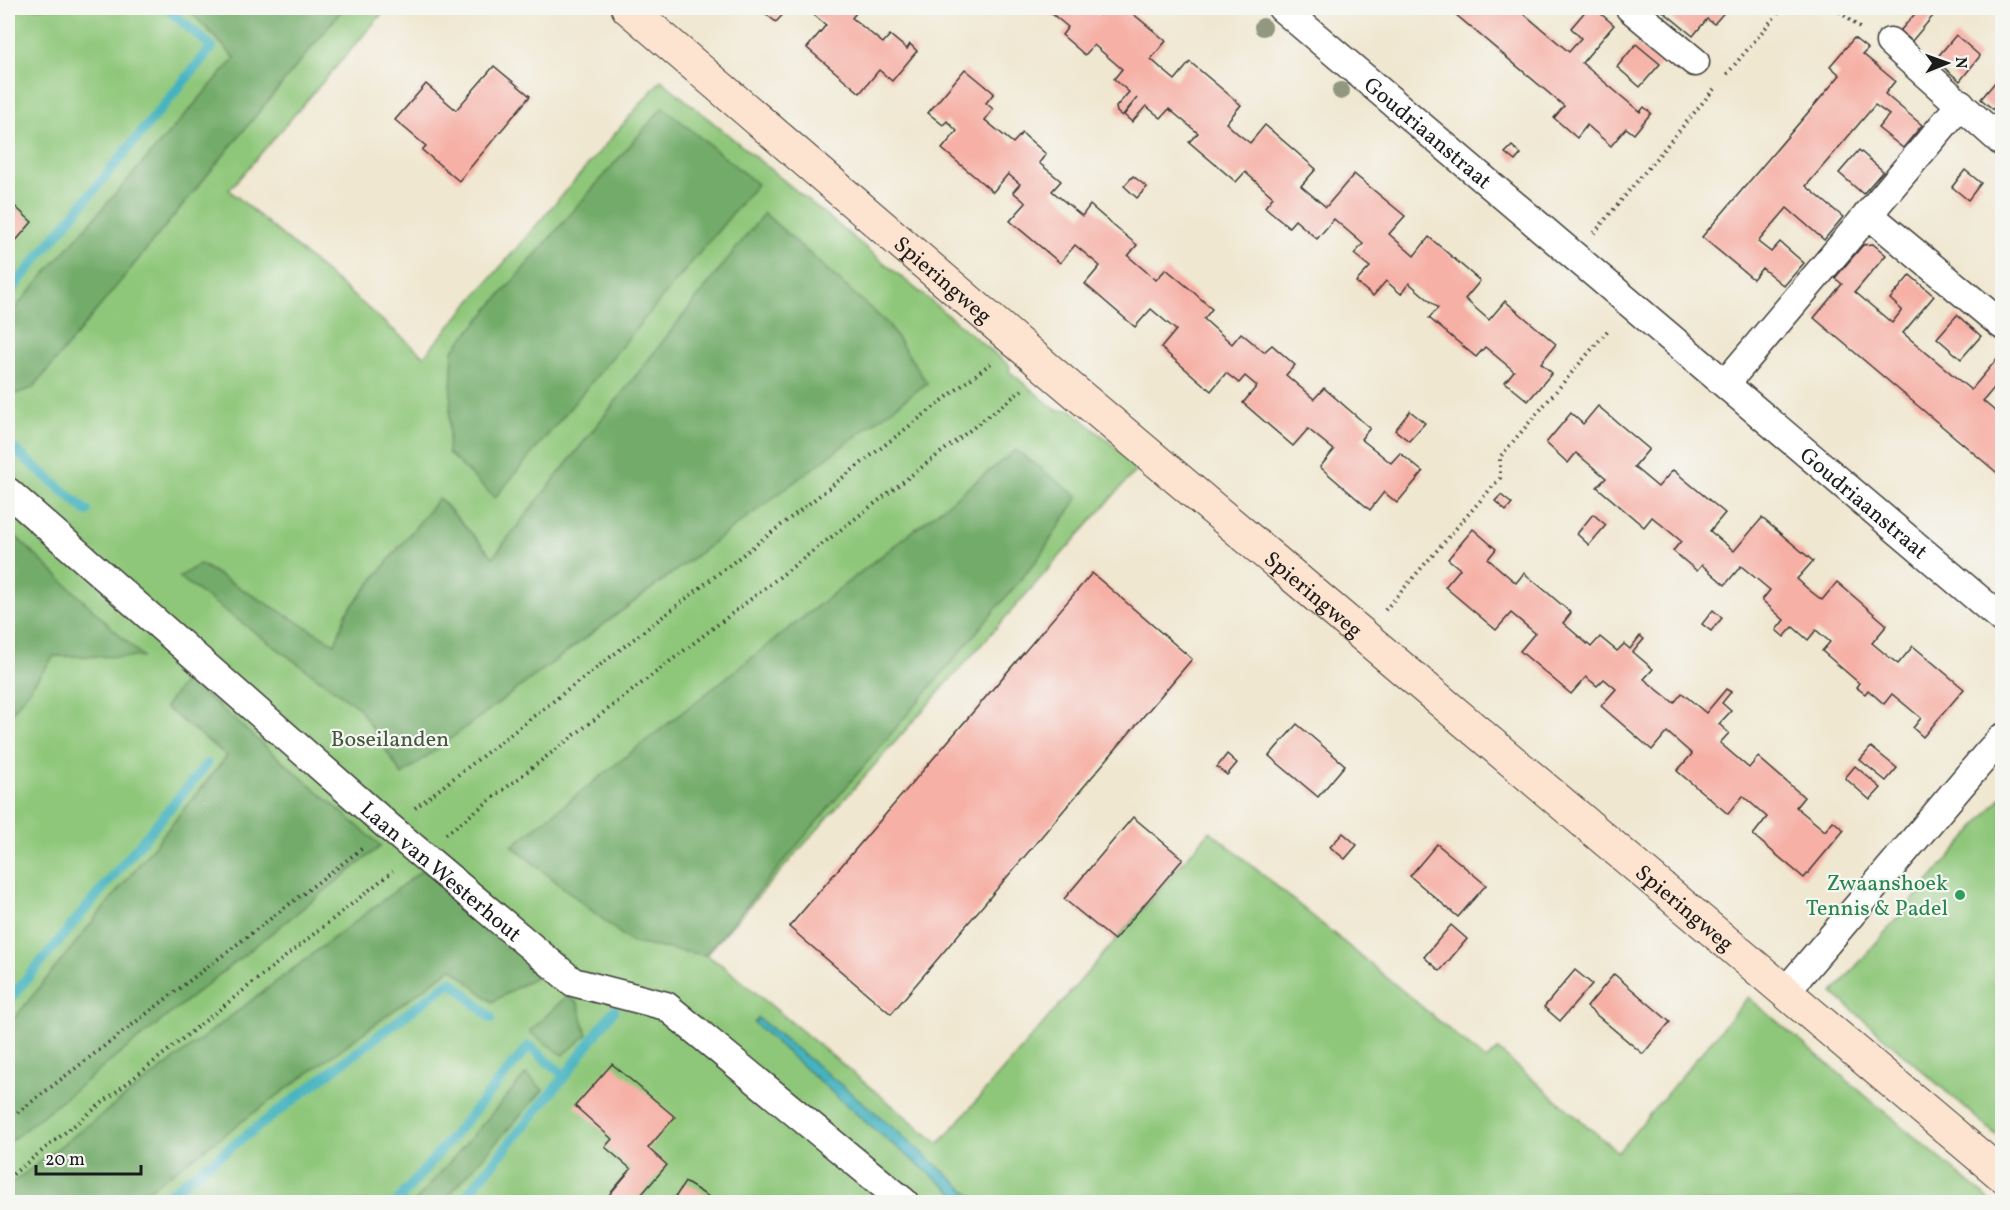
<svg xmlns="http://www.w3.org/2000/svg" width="2010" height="1210" viewBox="0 0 2010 1210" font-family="Vollkorn,serif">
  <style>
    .green { fill: #8fc77a; stroke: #56724b; stroke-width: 1.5 }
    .forest { fill: #73ac6a; stroke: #486443; stroke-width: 1.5 }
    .water { fill: #44b3bf; stroke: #30686e; stroke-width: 1.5 }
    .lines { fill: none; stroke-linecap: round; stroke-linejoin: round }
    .stream { stroke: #44b3bf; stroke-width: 10 }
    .building { fill: #f6b0a6 }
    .street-casing { stroke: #3c3a37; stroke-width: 31 }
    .secondary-casing { stroke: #3c3a37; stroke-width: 35 }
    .path { stroke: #3c3a37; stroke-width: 4; stroke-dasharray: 1.5 4.5; stroke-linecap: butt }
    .street { stroke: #fff; stroke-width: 28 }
    .secondary { stroke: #fde4d0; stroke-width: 33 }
    .tree { fill: #91987f }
    .leisure-dot { fill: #2e9e5b; stroke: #f6f6f2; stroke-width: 2 }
    .labels { text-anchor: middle; stroke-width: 4.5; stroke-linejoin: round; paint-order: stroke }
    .street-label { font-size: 22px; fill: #1c1c1c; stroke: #f6f6f2 }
    .park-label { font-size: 22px; fill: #44583d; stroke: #f6f6f2 }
    .leisure-label { font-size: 22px; fill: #27864d; stroke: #f6f6f2; text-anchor: end }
  </style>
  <rect width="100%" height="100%" fill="#f6f6f2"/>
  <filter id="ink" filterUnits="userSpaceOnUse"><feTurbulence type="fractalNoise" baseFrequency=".0167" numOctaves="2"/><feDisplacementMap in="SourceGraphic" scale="12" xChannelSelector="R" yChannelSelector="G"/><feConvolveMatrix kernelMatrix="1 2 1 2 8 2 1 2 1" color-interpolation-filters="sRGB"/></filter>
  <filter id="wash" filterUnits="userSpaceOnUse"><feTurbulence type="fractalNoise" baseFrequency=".008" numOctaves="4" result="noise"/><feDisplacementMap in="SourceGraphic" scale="24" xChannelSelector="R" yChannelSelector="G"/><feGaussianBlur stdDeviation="1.35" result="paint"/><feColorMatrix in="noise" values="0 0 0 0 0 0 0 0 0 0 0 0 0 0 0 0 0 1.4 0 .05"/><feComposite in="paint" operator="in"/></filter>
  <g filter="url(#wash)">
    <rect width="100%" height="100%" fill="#f0e7d0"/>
    <g class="green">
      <polygon points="8,8 387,8 229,190 424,356 661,80 1010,366 1009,371 1056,410 1071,410 1139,467 706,955 722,965 939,1144 1210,831 1486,1060 1498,1050 1618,1152 1748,997 1992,1202 8,1202"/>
      <polygon points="2002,796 2002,1140 1833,993"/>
    </g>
    <g class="forest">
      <polygon points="187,8 344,8 33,388 8,396 8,316 235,58"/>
      <polygon points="663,107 757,184 495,498 448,453 453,350"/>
      <polygon points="764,213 888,324 927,383 402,775 359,708 179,577 200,564 335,644 347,612 439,498 493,557"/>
      <polygon points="1016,450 1078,497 1038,559 705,955 632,943 512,846"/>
      <polygon points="8,529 143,657 54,656 8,718"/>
      <polygon points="186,678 381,846 8,1143 8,1026 227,756 165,707"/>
      <polygon points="424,869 542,973 492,1002 452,968 132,1202 8,1202 8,1186"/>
      <polygon points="567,996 578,1003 587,1035 563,1055 529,1032"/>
      <polygon points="526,1074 543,1090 443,1202 415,1202"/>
    </g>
    <polygon class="water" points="758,1018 877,1114 979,1202 965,1202 870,1126 754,1023"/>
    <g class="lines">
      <g class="stream">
        <polyline points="8,17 15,8"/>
        <polyline points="8,294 212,47 166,8"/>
        <polyline points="8,444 87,511"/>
        <polyline points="8,1001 207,764"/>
        <polyline points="158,1202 451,981 491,1018"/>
        <polyline points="397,1202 529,1046 565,1076"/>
        <polyline points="461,1202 565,1076 614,1010"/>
      </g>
    </g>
    <g id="blocks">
      <g class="building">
        <polygon points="758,8 789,8 776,22"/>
        <polygon points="821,8 858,8 859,9 852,18 883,43 890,35 907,49 910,44 917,51 892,81 879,70 860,93 807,48 826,25 814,15"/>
        <polygon points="1045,8 1090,8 1099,15 1105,8 1126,8 1166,41 1151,59 1162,69 1175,80 1190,62 1241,105 1226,123 1237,133 1250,143 1265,125 1316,169 1301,186 1326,207 1354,174 1405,216 1389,234 1414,256 1429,237 1480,281 1465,299 1489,320 1505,301 1556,344 1541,363 1552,373 1528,401 1505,382 1514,371 1485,347 1476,357 1429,318 1438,308 1409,283 1401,294 1386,281 1373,296 1356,282 1370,267 1354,254 1363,244 1334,219 1317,239 1295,220 1289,227 1265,207 1273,197 1245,172 1236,182 1189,142 1198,133 1169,109 1161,118 1146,106 1132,122 1124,115 1137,98 1122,116 1117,112 1116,107 1129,92 1114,79 1122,69 1094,45 1085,55 1062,35 1068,27"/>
        <polygon points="1448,8 1517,8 1569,52 1581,38 1571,28 1588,8 1594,8 1614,25 1582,63 1640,112 1644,107 1651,113 1634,134 1626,128 1611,146 1587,125 1577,138 1554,118 1564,106"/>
        <polygon points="1659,8 1728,8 1714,24 1707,19 1693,36"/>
        <polygon points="1920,8 1922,8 1933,16 1912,41 1900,31"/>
        <polygon points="1956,35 1980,56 1960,81 1935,60"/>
        <polygon points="1854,38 1868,49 1863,54 1895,81 1885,94 1922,125 1903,148 1878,128 1889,115 1875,105 1806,186 1843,217 1824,240 1787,208 1758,242 1771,252 1780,242 1804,263 1784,286 1762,268 1753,279 1702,237 1840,75 1830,66"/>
        <polygon points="1636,44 1660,64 1640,87 1617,67"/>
        <polygon points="494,66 530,96 459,181 422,150 426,146 395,120 426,84 456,110"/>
        <polygon points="965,69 994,93 986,103 993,109 985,120 1013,143 1022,133 1046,154 1039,163 1061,181 1052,191 1082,216 1090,205 1114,226 1137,245 1128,256 1156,280 1166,269 1190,289 1212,309 1204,319 1232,344 1241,333 1264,352 1272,345 1295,365 1286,375 1314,399 1324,388 1370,428 1361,439 1375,450 1391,463 1400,453 1423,472 1397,503 1384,492 1370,510 1320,467 1334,450 1308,429 1293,446 1243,403 1257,386 1245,376 1239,383 1226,373 1211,391 1161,348 1176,330 1164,320 1151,309 1135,327 1085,284 1100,266 1075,245 1060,263 1010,221 1026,203 1013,192 1020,184 1008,174 993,192 942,149 957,131 947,121 943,125 928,113"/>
        <polygon points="2002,74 2002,117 1981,99"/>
        <polygon points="1512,146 1521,154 1515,161 1505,153"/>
        <polygon points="1859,150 1883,171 1863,194 1839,173"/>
        <polygon points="1965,170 1981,183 1968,200 1952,187"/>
        <polygon points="1133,176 1147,187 1137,198 1124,186"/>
        <polygon points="8,200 32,222 8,250"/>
        <polygon points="1873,244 1886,255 1855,292 1892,323 1902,310 1890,299 1910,275 1934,296 1903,333 1960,381 1971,390 2002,353 2002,395 1994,388 1983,401 2002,417 2002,477 1814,318 1842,284 1835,278 1863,245"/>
        <polygon points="1957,315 1981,336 1961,359 1937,338"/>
        <polygon points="1598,406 1649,449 1634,467 1658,487 1673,470 1725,513 1710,531 1734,551 1762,518 1813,561 1797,579 1809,590 1822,600 1837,582 1887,625 1872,643 1884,653 1898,664 1913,646 1964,689 1923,737 1913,728 1921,718 1892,694 1884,704 1868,690 1865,694 1856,687 1859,683 1822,651 1830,642 1816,630 1808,640 1793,627 1784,637 1776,630 1784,620 1762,600 1770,590 1741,566 1725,585 1702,565 1697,571 1673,551 1681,541 1652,517 1644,527 1597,487 1606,478 1576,453 1568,463 1546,443 1571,413 1583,424"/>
        <polygon points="1410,411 1425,423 1409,441 1395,430"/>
        <polygon points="1501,495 1512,504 1506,511 1495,501"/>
        <polygon points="1593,514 1606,525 1589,545 1577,534"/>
        <polygon points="1473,529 1496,549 1488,559 1516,583 1524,573 1548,593 1571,613 1563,623 1591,647 1600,637 1617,651 1624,644 1630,649 1640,636 1644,639 1633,652 1653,669 1644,679 1674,703 1682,693 1706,713 1726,689 1731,692 1722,703 1731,711 1719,724 1729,733 1720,743 1749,768 1758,757 1804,797 1796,807 1825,831 1833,821 1844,830 1804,878 1753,835 1767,817 1743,796 1728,814 1677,771 1692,754 1667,732 1652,750 1601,706 1616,689 1604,679 1597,686 1586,677 1571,694 1520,651 1535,633 1511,613 1496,630 1445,587 1460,569 1448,559"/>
        <polygon points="1092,573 1192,659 891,1014 789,927"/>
        <polygon points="1713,610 1722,618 1711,631 1702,624"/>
        <polygon points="1297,724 1345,765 1318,797 1269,756"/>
        <polygon points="1871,747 1897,768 1886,781 1860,760"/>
        <polygon points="1227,754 1237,763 1227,775 1217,767"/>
        <polygon points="1855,766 1881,788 1870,800 1845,778"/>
        <polygon points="1133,817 1183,859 1114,940 1064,899"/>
        <polygon points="1343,833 1357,845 1345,859 1330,847"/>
        <polygon points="1437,844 1486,885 1458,917 1410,876"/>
        <polygon points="1451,925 1467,939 1440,971 1424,957"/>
        <polygon points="1575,970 1592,984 1560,1021 1544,1007"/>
        <polygon points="1614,974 1670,1022 1643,1054 1587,1007"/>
        <polygon points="612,1064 675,1117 648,1148 667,1165 635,1202 603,1202 631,1169 605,1147 612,1139 575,1106"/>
        <polygon points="685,1182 709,1197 705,1202 672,1202"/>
      </g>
    </g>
  </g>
  <g filter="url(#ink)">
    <use href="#blocks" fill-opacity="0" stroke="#3c3a37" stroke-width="1.5"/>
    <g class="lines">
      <defs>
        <g id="street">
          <path id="s1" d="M1282,8L2002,619"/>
          <polyline points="1630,8 1695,62"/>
          <polyline points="1890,42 2002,142"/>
          <polyline points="1868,214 2002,325"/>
          <polyline points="1726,383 1961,104"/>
          <path id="s2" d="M8,492L389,827L573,982L666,1006L904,1202"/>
          <polyline points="1785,992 1988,753 2002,738"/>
        </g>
        <g id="secondary">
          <path id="s3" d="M628,8L1049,370L2002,1175"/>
        </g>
      </defs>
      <use href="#street" class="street-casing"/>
      <use href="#secondary" class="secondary-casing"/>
      <g class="path">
        <polyline points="1835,8 1862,30"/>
        <polyline points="1727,74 1782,8"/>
        <polyline points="1594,233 1714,89"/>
        <polyline points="1385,610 1500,478 1500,457 1609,329"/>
        <polyline points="415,808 991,363"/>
        <polyline points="446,834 1022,390"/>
        <polyline points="8,1120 364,847"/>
        <polyline points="8,1178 393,871"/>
      </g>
      <use href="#street" class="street"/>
      <use href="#secondary" class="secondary"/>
    </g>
    <g class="tree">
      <circle cx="1263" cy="27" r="9"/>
      <circle cx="1341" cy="91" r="9"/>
    </g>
  </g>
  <circle class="leisure-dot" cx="1960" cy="895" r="6"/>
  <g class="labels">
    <g class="street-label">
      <text dy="8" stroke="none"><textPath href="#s1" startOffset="192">Goudriaanstraat</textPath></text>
      <text dy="8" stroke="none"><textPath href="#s3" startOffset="416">Spieringweg</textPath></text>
      <text dy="8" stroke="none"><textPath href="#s1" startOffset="764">Goudriaanstraat</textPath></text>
      <text dy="8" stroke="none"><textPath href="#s3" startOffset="902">Spieringweg</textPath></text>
      <text dy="8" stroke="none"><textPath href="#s2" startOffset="576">Laan van Westerhout</textPath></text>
      <text dy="8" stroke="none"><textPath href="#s3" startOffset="1388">Spieringweg</textPath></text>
    </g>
    <g class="park-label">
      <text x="390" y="746">Boseilanden</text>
    </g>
    <g class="leisure-label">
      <text x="1948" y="890">Zwaanshoek<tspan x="1948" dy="25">Tennis &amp; Padel</tspan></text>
    </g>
  </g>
  <rect width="2010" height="1210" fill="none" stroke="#f6f6f2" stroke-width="30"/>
  <g transform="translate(1947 63) rotate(89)" stroke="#f6f6f2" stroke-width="4.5" paint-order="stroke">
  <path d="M0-4.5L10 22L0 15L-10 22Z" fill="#1c1c1c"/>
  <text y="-9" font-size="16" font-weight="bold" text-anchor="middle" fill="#1c1c1c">N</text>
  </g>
  <path d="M36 1165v9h105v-9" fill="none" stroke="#1c1c1c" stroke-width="3"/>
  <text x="45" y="1165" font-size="18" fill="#1c1c1c" stroke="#f6f6f2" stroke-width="4.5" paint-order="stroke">20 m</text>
</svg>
